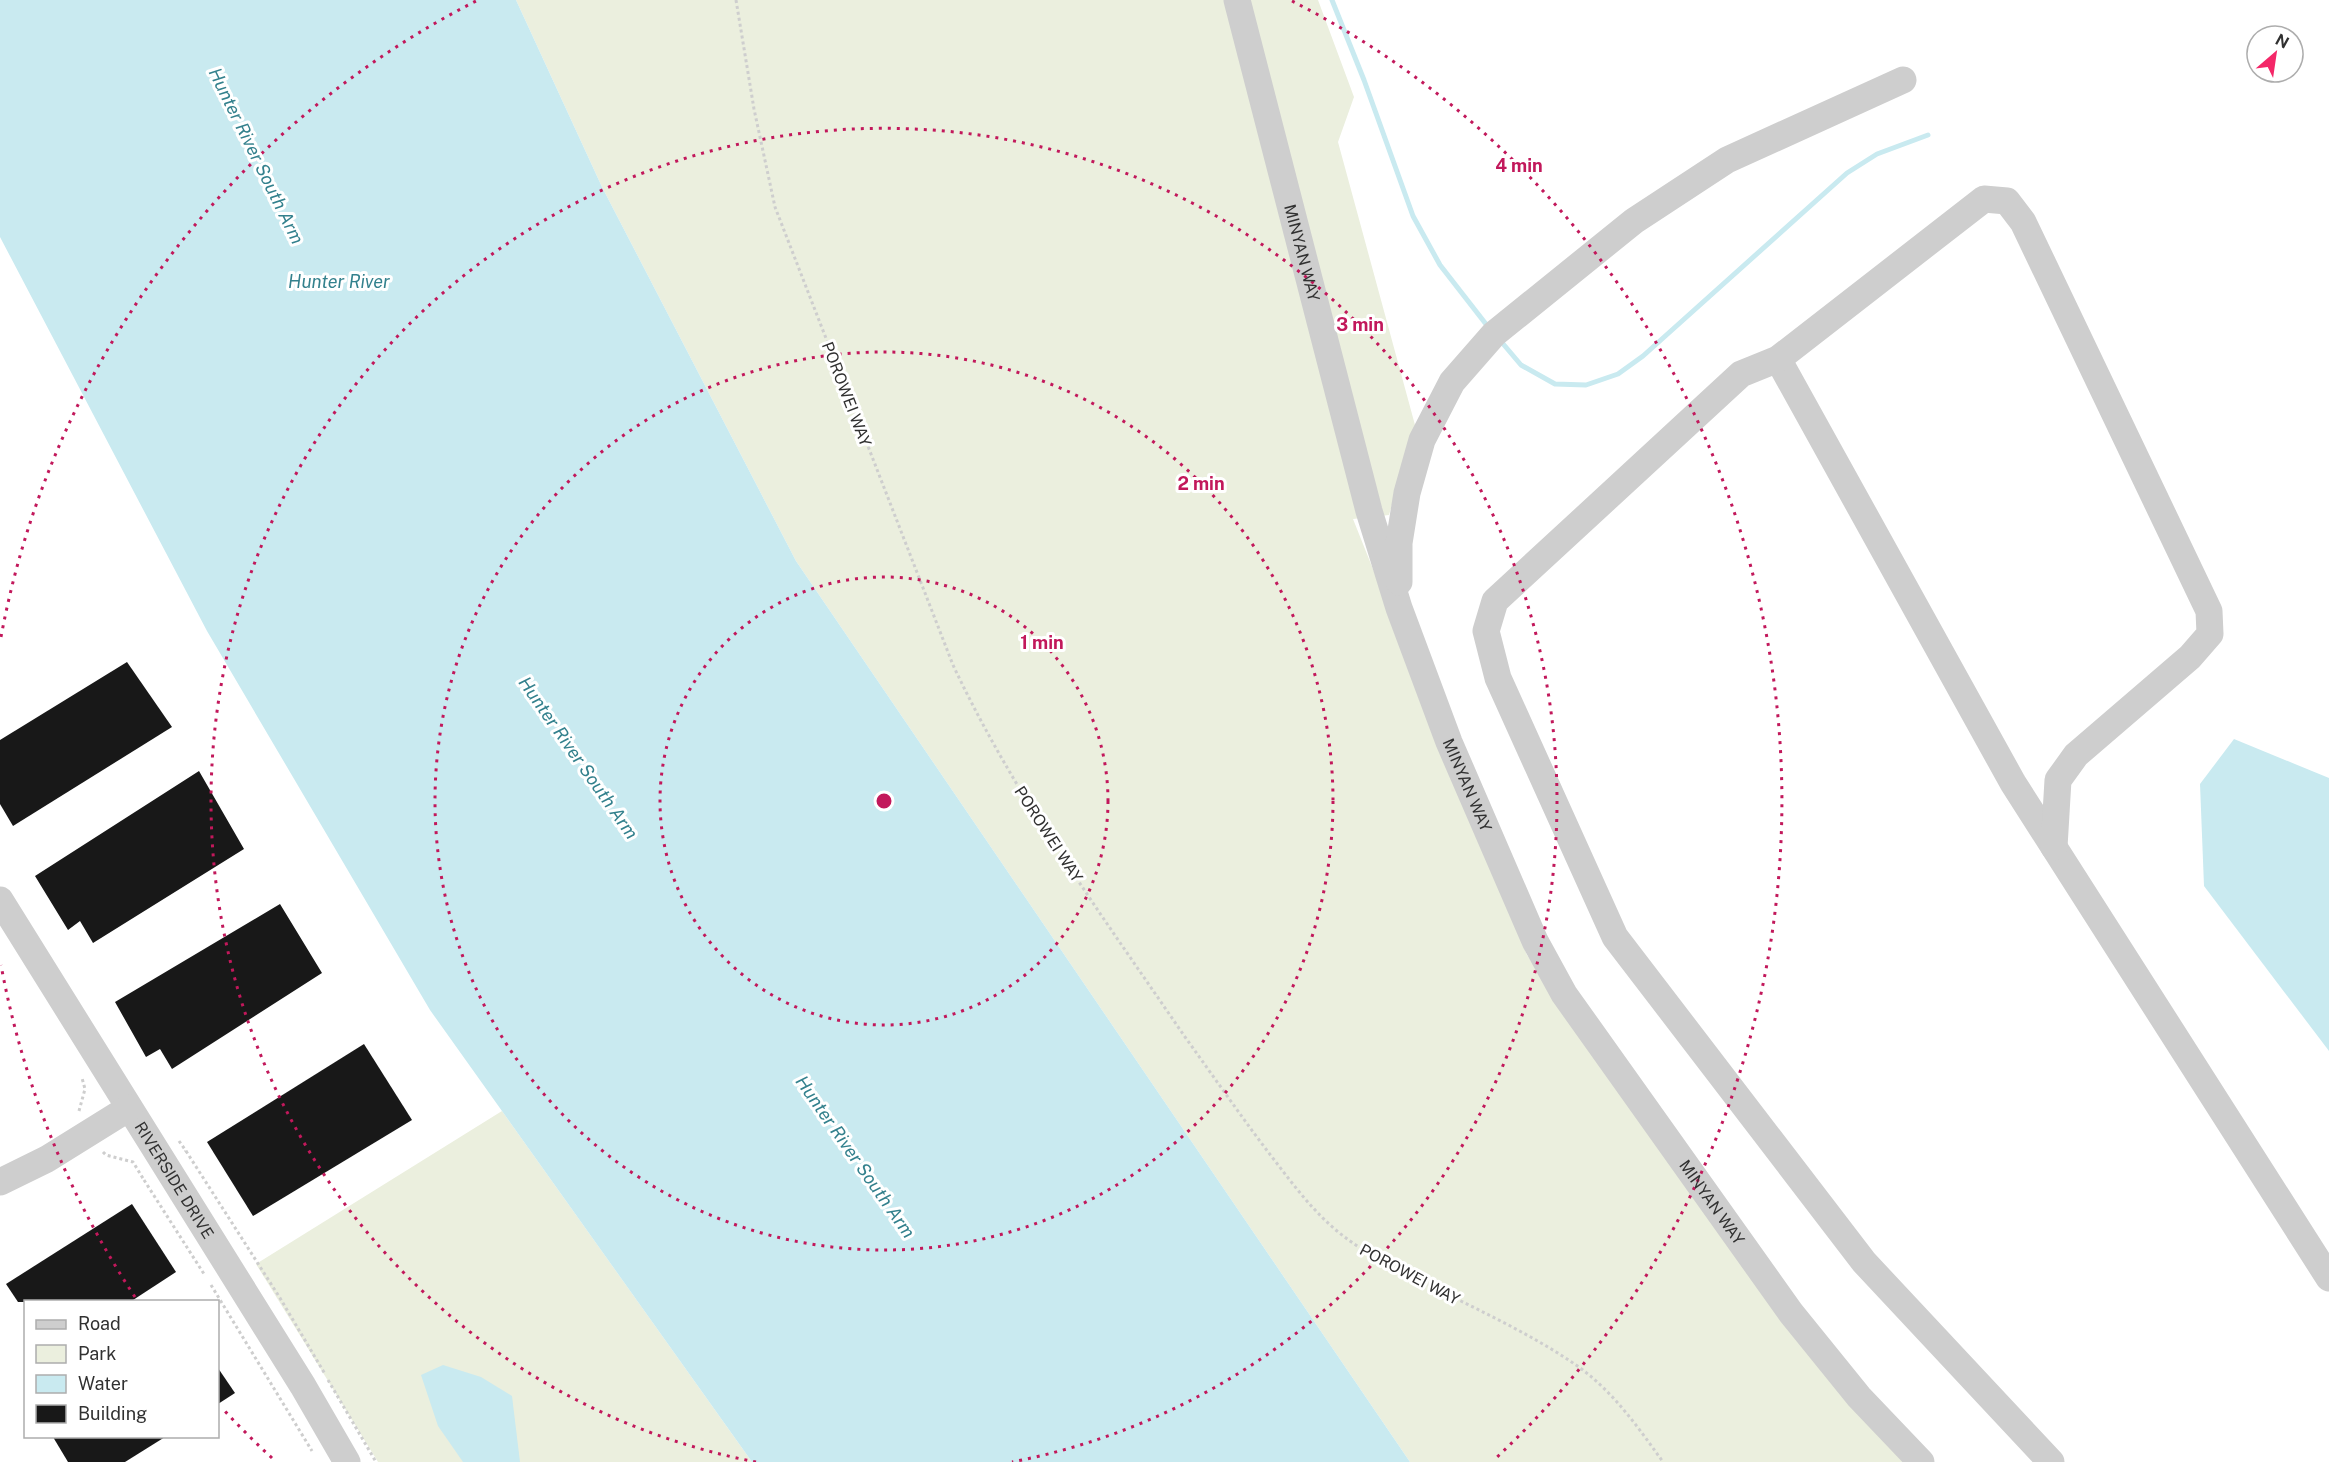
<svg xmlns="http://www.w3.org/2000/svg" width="2329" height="1462" viewBox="0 0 2329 1462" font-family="'Public Sans',sans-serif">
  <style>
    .green { fill: #ebefde }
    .water { fill: #c9eaf0 }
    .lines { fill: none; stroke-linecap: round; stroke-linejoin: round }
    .stream { stroke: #c9eaf0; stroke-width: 5 }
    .building { fill: #181818 }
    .path { stroke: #cecece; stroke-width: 3; stroke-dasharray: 3 3; stroke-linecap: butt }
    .minor { stroke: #cecece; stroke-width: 27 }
    .ring { fill: none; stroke: #c2185b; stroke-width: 3; stroke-dasharray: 3 6 }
    .labels { text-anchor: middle; stroke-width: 6; stroke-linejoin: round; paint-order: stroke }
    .street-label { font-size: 16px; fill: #313131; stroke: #fff }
    .water-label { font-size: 18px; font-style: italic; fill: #33818d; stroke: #fff }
    .centre { fill: #c2185b; stroke: #fff; stroke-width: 3 }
    .ring-label { font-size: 18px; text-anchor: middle; font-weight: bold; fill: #c2185b; stroke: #fff; stroke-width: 6; stroke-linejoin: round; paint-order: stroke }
  </style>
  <rect width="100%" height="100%" fill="#fff"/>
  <g class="green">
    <polygon points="516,0 1318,0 1354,97 1338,142 1415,425 1389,515 1353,519 1527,955 1618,1088 1908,1462 1410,1462 796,561 602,187"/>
    <polygon points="502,1111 752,1462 378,1462 256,1264"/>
  </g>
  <g class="water">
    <polygon points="0,0 516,0 602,187 796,561 1410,1462 752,1462 430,1010 207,631 0,237"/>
    <polygon points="2234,739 2329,778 2329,1051 2204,886 2200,784"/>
    <polygon points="443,1365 481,1377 512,1396 520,1462 463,1462 438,1426 421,1375"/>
  </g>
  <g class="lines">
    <g class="stream">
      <polyline points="1332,0 1364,80 1413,216 1440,265 1489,328"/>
      <polyline points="1499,339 1521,365 1555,384 1586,385 1618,374 1643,356 1847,173 1877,154 1928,135"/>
    </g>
  </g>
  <g class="building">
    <polygon points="127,662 172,727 13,826 0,804 0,740"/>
    <polygon points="199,771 244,849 93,943 80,921 68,930 35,876"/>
    <polygon points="280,904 322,973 172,1069 160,1049 146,1057 115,1002"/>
    <polygon points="364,1044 412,1120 253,1216 207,1142"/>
    <polygon points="132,1204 176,1272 130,1302 18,1302 6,1284"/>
    <polygon points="218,1368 235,1393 218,1404"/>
    <polygon points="53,1437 165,1437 125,1462 68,1462"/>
  </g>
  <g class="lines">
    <g class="path">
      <path d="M736,0L754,109L775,207L953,665C1015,797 1103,917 1185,1037C1214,1077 1242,1118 1272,1157C1292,1183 1311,1209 1337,1231C1365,1254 1398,1270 1431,1286C1480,1311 1531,1334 1576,1365C1612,1390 1638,1427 1663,1462"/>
      <polyline points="79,1111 85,1089 82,1078"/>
      <polyline points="179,1141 186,1151 185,1152"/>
      <polyline points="186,1151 280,1298 325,1374"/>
      <polyline points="103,1152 106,1155 133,1162 144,1180"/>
      <polyline points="144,1180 204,1274"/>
      <polyline points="211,1285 312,1451"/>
      <polyline points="328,1380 376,1462"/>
    </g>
    <g class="minor">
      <path id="s1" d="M1237,0L1369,511L1399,608L1449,742L1535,941L1564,994L1791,1313L1859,1397L1921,1462"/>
      <polyline points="1778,359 2013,783 2329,1278"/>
      <polyline points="1399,582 1399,543 1407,493 1422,440 1452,382 1494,334 1634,221 1727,160 1903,80"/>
      <path id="s2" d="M0,900L303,1386L347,1462"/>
      <polyline points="0,1182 47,1159 129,1108"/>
      <polyline points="2051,1462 1864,1262 1615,937 1498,678 1486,631 1495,601 1741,374 1778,359 1984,199 2007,201 2023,222 2209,611 2210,634 2190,657 2076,755 2058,780 2054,847"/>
    </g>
  </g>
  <g class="ring">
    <circle cx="884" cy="801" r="224"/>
    <circle cx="884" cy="801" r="449"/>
    <path d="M756 1462A673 673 0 1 1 1012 1462"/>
    <path d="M272 1458A898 898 0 0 1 222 1408M135 1297A898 898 0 0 1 1 965M1 637A898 898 0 0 1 476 1M1292 1A898 898 0 0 1 1496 1458"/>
  </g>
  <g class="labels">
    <g class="street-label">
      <text dy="6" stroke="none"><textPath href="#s1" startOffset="261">MINYAN WAY</textPath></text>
      <text transform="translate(847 394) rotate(69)" y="6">POROWEI WAY</text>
      <text dy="6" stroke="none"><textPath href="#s1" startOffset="819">MINYAN WAY</textPath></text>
      <text transform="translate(1049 834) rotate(57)" y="6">POROWEI WAY</text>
      <text dy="6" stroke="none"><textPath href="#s2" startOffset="330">RIVERSIDE DRIVE</textPath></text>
      <text dy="6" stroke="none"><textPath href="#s1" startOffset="1305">MINYAN WAY</textPath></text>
      <text transform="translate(1410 1274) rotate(28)" y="6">POROWEI WAY</text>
    </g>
    <g class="water-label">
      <text transform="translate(256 156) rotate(64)" y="6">Hunter River South Arm</text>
      <text x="339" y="288">Hunter River</text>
      <text transform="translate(578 758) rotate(55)" y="6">Hunter River South Arm</text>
      <text transform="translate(855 1157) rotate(55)" y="6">Hunter River South Arm</text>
    </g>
  </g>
  <circle cx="884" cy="801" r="9" class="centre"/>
  <g class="ring-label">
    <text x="1519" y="172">4 min</text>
    <text x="1360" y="331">3 min</text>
    <text x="1201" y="490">2 min</text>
    <text x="1042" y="649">1 min</text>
  </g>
  <rect x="24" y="1300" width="195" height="138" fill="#ffffff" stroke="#adadad" stroke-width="1.5"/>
  <rect x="36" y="1320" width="30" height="9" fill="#cecece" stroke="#adadad" stroke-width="1.5"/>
  <text x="78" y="1330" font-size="18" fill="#313131">Road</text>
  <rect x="36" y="1345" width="30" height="18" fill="#ebefde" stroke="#adadad" stroke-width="1.5"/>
  <text x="78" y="1360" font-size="18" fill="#313131">Park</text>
  <rect x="36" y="1375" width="30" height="18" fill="#c9eaf0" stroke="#adadad" stroke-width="1.5"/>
  <text x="78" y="1390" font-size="18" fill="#313131">Water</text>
  <rect x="36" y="1405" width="30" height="18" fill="#181818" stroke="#adadad" stroke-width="1.5"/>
  <text x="78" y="1420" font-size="18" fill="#313131">Building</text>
  <g transform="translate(2275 54) rotate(29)"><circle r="28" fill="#ffffff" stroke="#adadad" stroke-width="1.5"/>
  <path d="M0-4.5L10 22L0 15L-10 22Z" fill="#f42768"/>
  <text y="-9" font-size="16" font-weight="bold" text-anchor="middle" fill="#313131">N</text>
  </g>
</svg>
